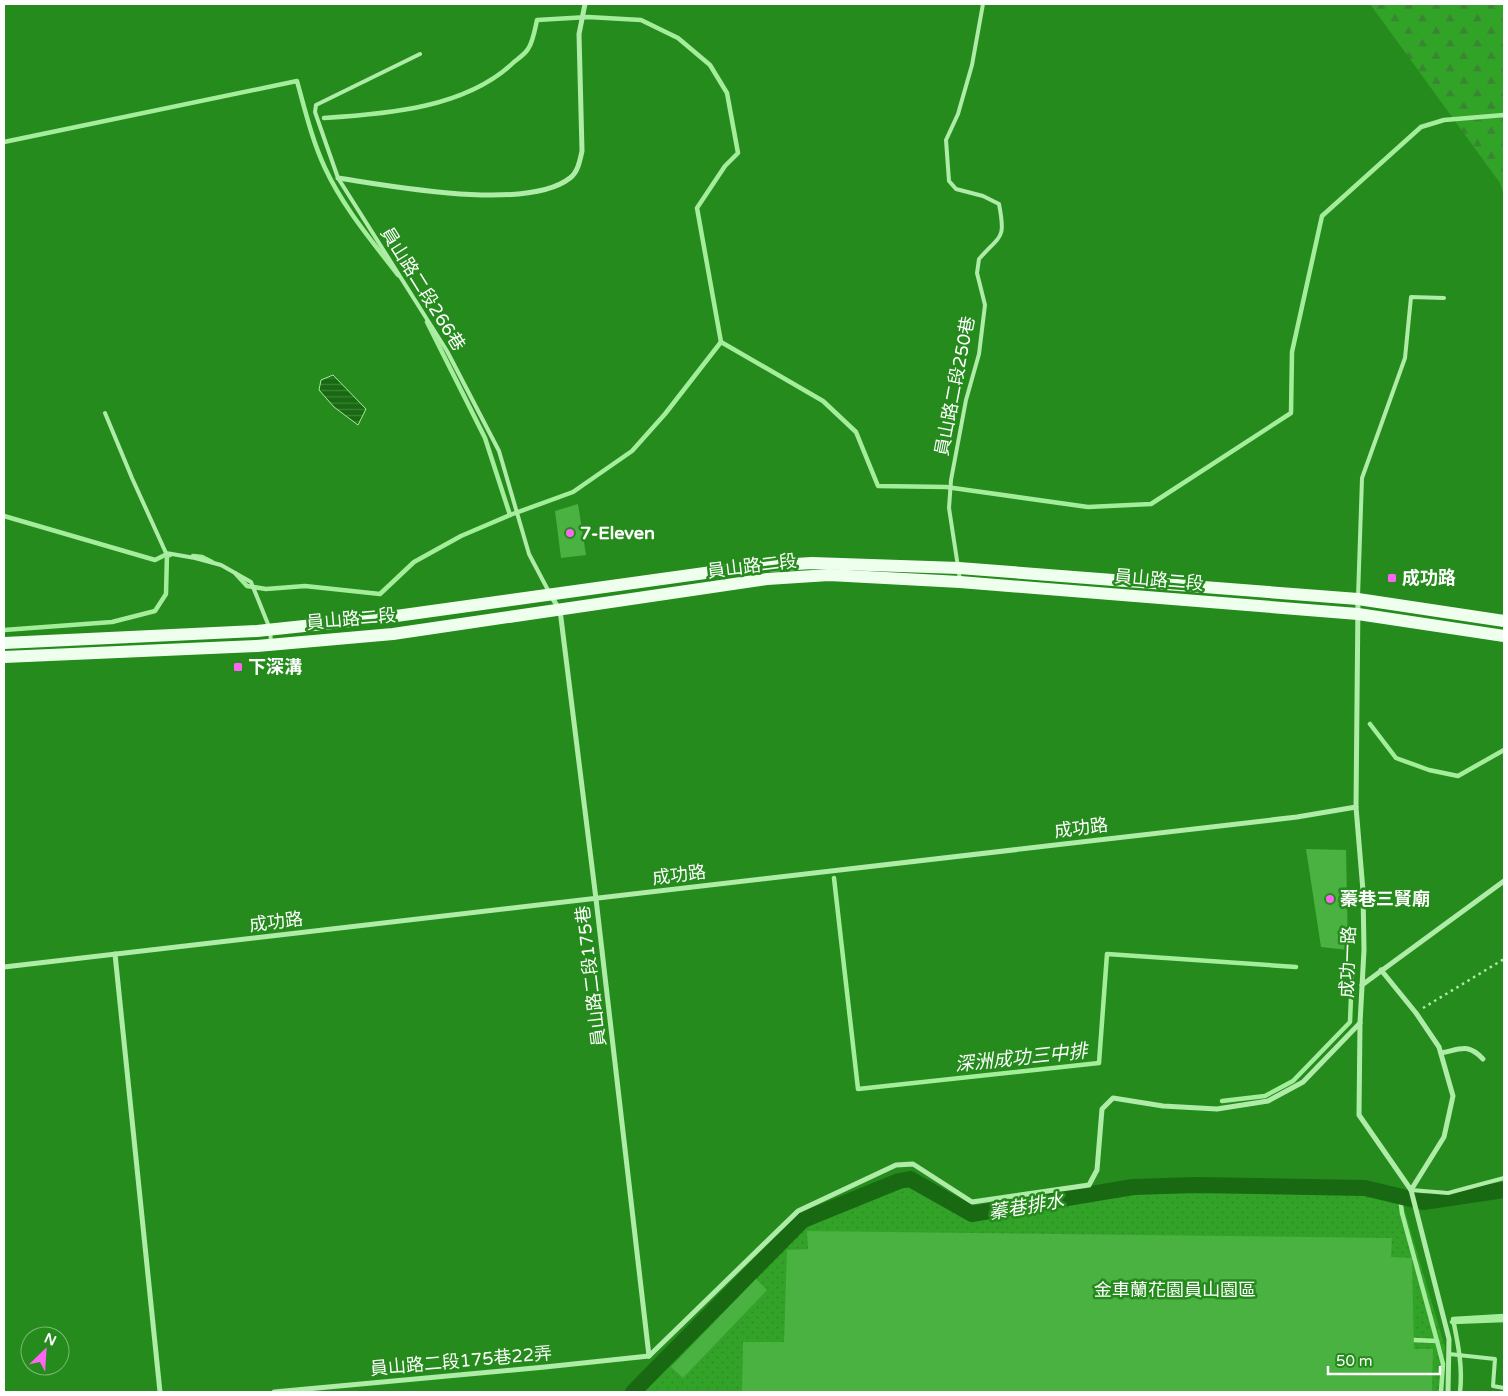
<svg xmlns="http://www.w3.org/2000/svg" width="1508" height="1396" viewBox="0 0 1508 1396" font-family="'Varela Round','Noto Sans TC',sans-serif">
  <style>
    .grass { fill: url(#grass-dots) }
    .forest { fill: url(#forest-firs) }
    .water { fill: url(#water-rules); stroke: #a4ee9b }
    .lines { fill: none; stroke-linecap: round; stroke-linejoin: round }
    .stream { stroke: #a4ee9b; stroke-width: 4.5 }
    .canal { stroke: #196913; stroke-width: 16 }
    .building { fill: #4ab240 }
    .path { stroke: #aeeca8; stroke-width: 2.5; stroke-dasharray: 2.5 4; stroke-linecap: butt }
    .lane { stroke: #aeeca8; stroke-width: 4 }
    .street { stroke: #aeeca8; stroke-width: 5 }
    .primary { stroke: #eeffed; stroke-width: 12 }
    .poi-dot { fill: #fd65f2; stroke: #258b1c; stroke-width: 2 }
    .labels { text-anchor: middle; stroke-width: 5; stroke-linejoin: round; paint-order: stroke }
    .street-label { font-size: 18px; fill: #fff; stroke: #258b1c }
    .poi-label { font-size: 18px; font-weight: bold; fill: #fff; stroke: #258b1c; text-anchor: start }
    .park-label { font-size: 18px; fill: #fff; stroke: #258b1c }
    .water-label { font-size: 19px; font-style: italic; fill: #fff; stroke: #258b1c }
  </style>
  <defs>
    <pattern id="grass-dots" width="8" height="8" patternUnits="userSpaceOnUse" patternTransform="scale(1.25)"><rect width="8" height="8" fill="#31a326"/><path d="M2 2h.1M6 6h.1" fill="none" stroke="#3a8533" stroke-width="1.8" stroke-linecap="round"/></pattern>
    <pattern id="forest-firs" width="22" height="20" patternUnits="userSpaceOnUse" patternTransform="scale(1.25)"><rect width="22" height="20" fill="#31a326"/><path d="M5 1l3.5 6h-7zM16 11l3.5 6h-7z" fill="#3a8533"/></pattern>
    <pattern id="water-rules" width="6" height="5" patternUnits="userSpaceOnUse" patternTransform="scale(1.25)"><rect width="6" height="5" fill="#196913"/><path d="M0 2.5h6" fill="none" stroke="#3c8036"/></pattern>
  </defs>
  <rect width="100%" height="100%" fill="#258b1c"/>
  <polygon class="grass" points="909,1184 965,1218 1166,1187 1361,1188 1403,1205 1445,1347 1440,1392 637,1392 807,1223"/>
  <polygon class="forest" points="1370,4 1504,4 1504,196 1500,183"/>
  <polygon class="water" points="333,375 366,409 358,425 334,407 319,390 321,380"/>
  <g class="lines">
    <g class="stream">
      <path d="M324,118C387,114 466,108 514,62C519,58 525,54 528,49C533,42 535,29 537,20L588,17L641,20L678,38L710,65L727,93L738,153L725,166L697,208L721,342"/>
      <path d="M4,142L297,81C305,110 312,140 325,168C343,207 372,241 398,275"/>
      <polyline points="427,322 485,438 510,515"/>
      <polyline points="4,516 155,560 167,554"/>
      <polyline points="193,556 202,557 212,562"/>
      <polyline points="236,574 247,586 266,589 305,586 380,594 414,562 461,536 510,515 573,492 632,451 665,414 721,342 823,401 856,432 878,486 946,487 1088,507 1151,504 1291,413 1292,352 1322,216 1421,127 1444,120 1504,115"/>
      <polyline points="4,630 112,622 155,611 166,594 167,554 170,555"/>
      <polyline points="1370,724 1396,758 1429,770 1458,776 1504,750"/>
      <polyline points="834,878 858,1089 1099,1063 1107,954 1296,967"/>
      <polyline points="1222,1101 1265,1096 1293,1081 1350,1022 1352,972"/>
      <polyline points="1400,1197 1402,1213 1437,1341 1414,1340"/>
      <polyline points="1452,1322 1504,1320"/>
      <polyline points="1437,1341 1443,1364 1441,1392"/>
      <path d="M1460,1392C1463,1367 1458,1344 1453,1319L1504,1316"/>
    </g>
    <polyline class="canal" points="633,1392 803,1220 899,1181 910,1179 972,1214 1133,1187 1196,1185 1365,1188 1423,1202 1504,1190"/>
  </g>
  <g class="building">
    <polygon points="578,504 586,555 561,558 555,511"/>
    <polygon points="1306,849 1346,850 1348,950 1321,947"/>
    <polygon points="807,1231 1392,1238 1391,1257 1412,1258 1414,1349 1433,1349 1432,1392 742,1392 743,1342 784,1342 787,1250 808,1249"/>
    <polygon points="756,1279 767,1290 683,1378 671,1367"/>
  </g>
  <g class="lines">
    <polyline class="path" points="1423,1008 1504,959"/>
    <g class="lane">
      <polyline points="420,54 316,105 315,112 338,178 447,351 499,451 529,554 549,592"/>
      <polyline points="105,413 132,478 166,553 195,558 221,565 251,582 270,629 271,643"/>
      <path d="M960,580L949,508L951,480L966,400L979,354L985,305L977,273L979,259C1001,234 1006,240 999,204L983,196L956,189L949,181L946,140L958,114L972,65L983,4"/>
      <polyline points="1358,597 1362,478 1405,358 1411,297 1444,298"/>
      <polyline points="1411,1190 1448,1193 1504,1178"/>
      <polyline points="1449,1354 1495,1359 1493,1386 1504,1388"/>
    </g>
    <g class="street">
      <path d="M338,178C391,186 527,212 570,178C578,172 580,160 582,151L579,34L585,4"/>
      <polyline points="551,596 560,610 596,899 649,1356"/>
      <polyline points="1358,600 1356,807 1363,891 1364,950 1360,1023 1359,1115 1411,1190 1449,1339 1448,1392"/>
      <polyline points="115,954 160,1392"/>
      <polyline points="4,967 1297,817 1356,807"/>
      <polyline points="1381,970 1416,1013 1439,1047 1453,1096 1444,1137 1411,1190"/>
      <polyline points="1362,985 1504,881"/>
      <path d="M1441,1053C1461,1049 1468,1043 1483,1059"/>
      <polyline points="649,1356 798,1211 896,1165 913,1164 972,1202 1089,1185 1097,1170 1102,1109 1113,1098 1163,1106 1217,1109 1268,1101 1303,1082 1360,1023"/>
      <polyline points="274,1392 545,1367 649,1356"/>
    </g>
    <g class="primary">
      <polyline points="4,643 257,631 389,617 748,567 812,563 959,568 1358,599 1504,621"/>
      <polyline points="4,657 257,646 393,634 767,579 829,575 960,582 1358,614 1504,636"/>
    </g>
  </g>
  <g class="poi-dot">
    <circle cx="570" cy="533" r="5"/>
    <rect x="1387" y="573" width="10" height="10" rx="2.5"/>
    <rect x="233" y="662" width="10" height="10" rx="2.5"/>
    <circle cx="1330" cy="899" r="5"/>
  </g>
  <g class="labels">
    <g class="street-label">
      <text transform="translate(423 289) rotate(58)" y="6">員山路二段266巷</text>
      <text transform="translate(955 386) rotate(-79)" y="6">員山路二段250巷</text>
      <text transform="translate(752 566) rotate(-7)" y="6">員山路二段</text>
      <text transform="translate(1159 580) rotate(5)" y="6">員山路二段</text>
      <text transform="translate(351 619) rotate(-5)" y="6">員山路二段</text>
      <text transform="translate(1081 828) rotate(-7)" y="6">成功路</text>
      <text transform="translate(679 875) rotate(-7)" y="6">成功路</text>
      <text transform="translate(276 922) rotate(-7)" y="6">成功路</text>
      <text transform="translate(1348 962) rotate(-88)" y="6">成功一路</text>
      <text transform="translate(591 976) rotate(-97)" y="6">員山路二段175巷</text>
      <text transform="translate(461 1361) rotate(-5)" y="6">員山路二段175巷22弄</text>
    </g>
    <g class="poi-label">
      <text x="580" y="539">7-Eleven</text>
      <text x="1402" y="584">成功路</text>
      <text x="248" y="673">下深溝</text>
      <text x="1340" y="905">蓁巷三賢廟</text>
    </g>
    <g class="park-label">
      <text x="1175" y="1296">金車蘭花園員山園區</text>
    </g>
    <g class="water-label">
      <text transform="translate(1021 1057) rotate(-6)" y="7">深洲成功三中排</text>
      <text transform="translate(1026 1206) rotate(-10)" y="7">蓁巷排水</text>
    </g>
  </g>
  <rect width="1508" height="1396" fill="none" stroke="#ffffff" stroke-width="10"/>
  <g transform="translate(45 1351) rotate(25)"><circle r="24" fill="#258b1c" stroke="#7cb977"/>
  <path d="M0-4L9 19L0 12L-9 19Z" fill="#fd65f2"/>
  <text y="-8" font-size="14" font-weight="bold" text-anchor="middle" fill="#ffffff">N</text>
  </g>
  <path d="M1328 1366v8h112v-8" fill="none" stroke="#ffffff" stroke-width="2.5"/>
  <text x="1336" y="1366" font-size="15" fill="#ffffff" stroke="#258b1c" stroke-width="4" paint-order="stroke">50 m</text>
</svg>
